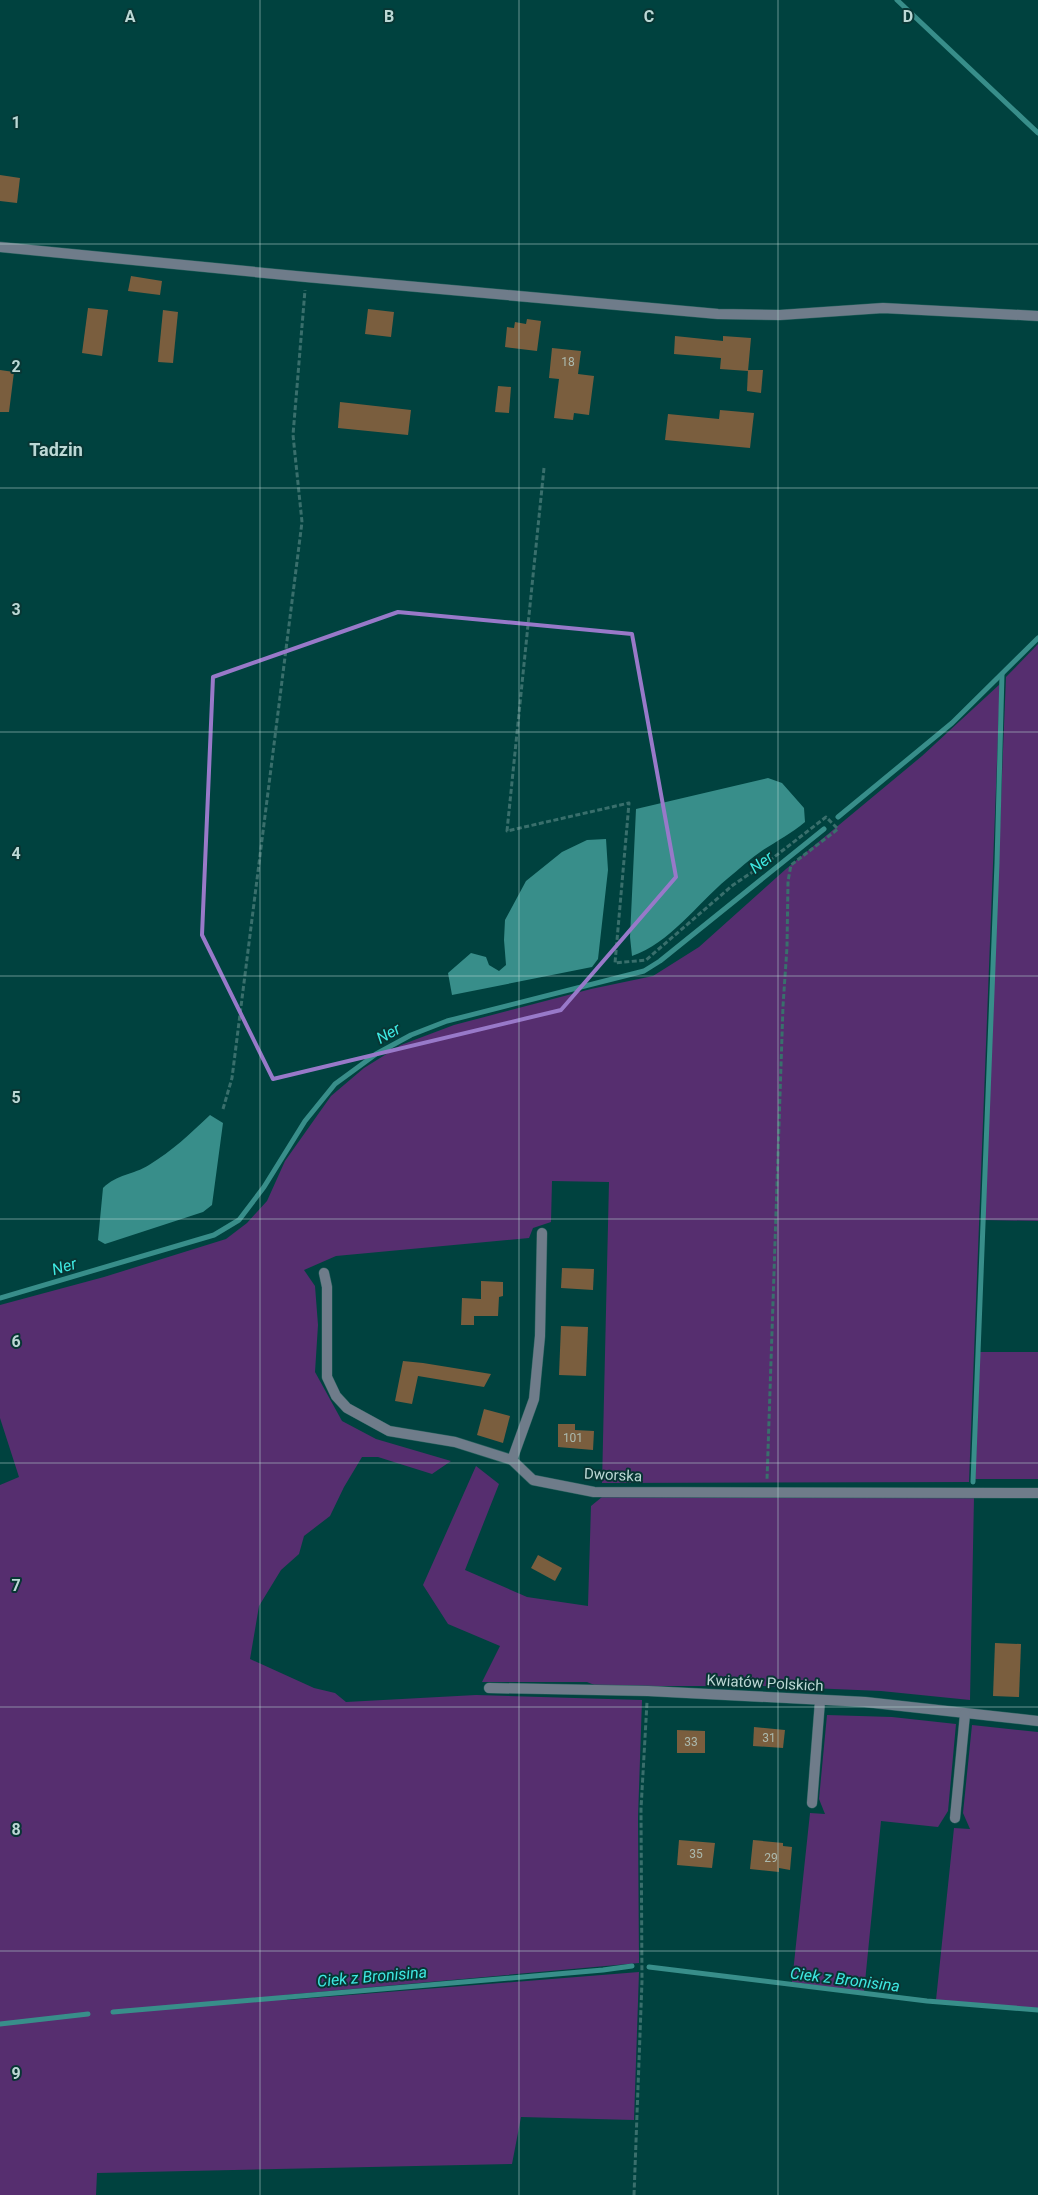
<svg xmlns="http://www.w3.org/2000/svg" width="1038" height="2195" viewBox="0 0 1038 2195" font-family="Roboto,sans-serif">
  <style>
    .green { fill: #562e6f }
    .water { fill: #388e8a }
    .lines { fill: none; stroke-linecap: round; stroke-linejoin: round }
    .stream { stroke: #388e8a; stroke-width: 5 }
    .building { fill: #7a5e3e }
    .minor-casing { stroke: #26605d; stroke-width: 11 }
    .path { stroke: #396f6c; stroke-width: 3; stroke-dasharray: 5 2.5; stroke-linecap: butt }
    .minor { stroke: #6f7c8a; stroke-width: 10 }
    .marked { fill: none; stroke: #9879c9; stroke-width: 4; stroke-linejoin: round }
    .grid { fill: none; stroke: #bcd8d5; stroke-width: 1; stroke-opacity: 0.55 }
    .labels { text-anchor: middle; stroke-width: 4; stroke-linejoin: round; paint-order: stroke }
    .number-label { font-size: 12px; fill: #acbaaf }
    .street-label { font-size: 15px; fill: #bcd8d5; stroke: #083634 }
    .water-label { font-size: 16px; font-style: italic; fill: #3ee8e1; stroke: #083634 }
    .quarter-label { font-size: 18px; font-weight: bold; fill: #bcd8d5; stroke: #083634 }
    .grid-label { font-size: 16px; text-anchor: middle; font-weight: bold; fill: #bcd8d5; stroke: #083634; stroke-width: 4; stroke-linejoin: round; paint-order: stroke }
  </style>
  <rect width="100%" height="100%" fill="#00423f"/>
  <g class="green">
    <polygon points="1038,644 1038,1221 984,1220 1006,677"/>
    <polygon points="1000,684 969,1482 602,1483 609,1182 552,1181 551,1222 533,1228 529,1238 336,1256 304,1270 315,1286 318,1325 315,1372 342,1421 376,1439 451,1461 432,1474 378,1457 362,1457 344,1487 330,1516 304,1536 299,1554 281,1570 259,1606 250,1659 314,1688 335,1693 346,1702 476,1695 642,1700 638,1818 639,1963 285,1995 287,2000 639,1972 634,2120 521,2117 512,2164 97,2173 96,2195 0,2195 0,1485 19,1477 0,1418 0,1305 104,1277 226,1239 247,1223 267,1201 285,1161 331,1096 364,1068 401,1045 454,1025 591,989 653,976 699,947 786,869 922,756"/>
    <polygon points="980,1352 1038,1352 1038,1479 975,1479"/>
    <polygon points="476,1466 499,1484 465,1570 527,1597 588,1606 591,1506 602,1497 974,1497 970,1700 881,1691 763,1686 597,1686 587,1682 482,1682 500,1646 448,1624 423,1585"/>
    <polygon points="827,1715 892,1717 956,1724 948,1811 938,1827 881,1821 864,1992 792,1982 810,1813 825,1814 819,1799"/>
    <polygon points="972,1725 1038,1732 1038,2008 936,2000 954,1828 970,1829 963,1813"/>
  </g>
  <g class="water">
    <path d="M768,778L782,783L804,808L805,822C792,833 777,841 763,850C751,858 739,869 727,879C697,904 670,943 632,956L630,937L636,809Z"/>
    <polygon points="606,839 608,870 598,959 592,967 452,995 448,973 471,953 486,957 489,965 499,971 506,965 504,940 505,920 526,881 562,852 587,840"/>
    <path d="M210,1115L223,1123L212,1205L203,1212L105,1244L98,1240L103,1188C117,1174 133,1175 149,1165C172,1151 190,1134 210,1115Z"/>
  </g>
  <g class="lines">
    <g class="stream">
      <polyline points="897,0 1038,133"/>
      <polyline points="838,817 952,723 1038,638"/>
      <polyline points="0,1298 214,1235 239,1220 264,1187 305,1121 335,1084 376,1054 411,1035 447,1021 644,971 660,961 824,829"/>
      <polyline points="973,1482 997,863 1002,674"/>
      <polyline points="649,1967 927,2001 1038,2010"/>
      <polyline points="113,2012 603,1970 632,1966"/>
      <polyline points="0,2024 88,2014"/>
    </g>
  </g>
  <g class="building">
    <polygon points="0,175 20,178 17,203 0,201"/>
    <polygon points="131,276 162,281 160,295 128,291"/>
    <polygon points="88,308 108,310 102,356 82,353"/>
    <polygon points="368,309 394,312 391,337 365,334"/>
    <polygon points="163,310 178,312 173,363 158,362"/>
    <polygon points="527,319 541,321 537,351 505,347 507,327 514,328 515,322 526,324"/>
    <polygon points="675,336 723,341 723,336 751,338 748,371 720,369 721,358 674,354"/>
    <polygon points="552,348 581,351 578,374 594,376 589,415 574,413 573,420 554,418 559,379 549,378"/>
    <polygon points="0,370 14,372 9,412 0,412"/>
    <polygon points="748,370 763,370 761,393 747,391"/>
    <polygon points="498,386 511,387 509,413 495,412"/>
    <polygon points="340,402 411,410 408,435 338,428"/>
    <polygon points="720,410 754,413 750,448 665,440 668,414 719,419"/>
    <polygon points="562,1268 594,1269 593,1290 561,1288"/>
    <polygon points="481,1281 503,1282 503,1296 499,1297 498,1316 474,1316 474,1325 461,1325 462,1298 481,1299"/>
    <polygon points="561,1326 588,1327 586,1376 559,1375"/>
    <polygon points="403,1361 423,1363 491,1374 484,1387 418,1376 412,1404 395,1401"/>
    <polygon points="484,1409 510,1416 503,1443 477,1435"/>
    <polygon points="558,1424 575,1424 575,1430 594,1431 593,1450 558,1447"/>
    <polygon points="538,1555 562,1568 555,1581 531,1568"/>
    <polygon points="995,1643 1021,1644 1019,1697 993,1696"/>
    <polygon points="754,1727 785,1730 783,1748 753,1746"/>
    <polygon points="677,1730 705,1731 705,1753 677,1753"/>
    <polygon points="679,1840 715,1843 712,1868 677,1865"/>
    <polygon points="753,1840 783,1843 783,1846 792,1847 790,1870 779,1868 779,1872 750,1869"/>
  </g>
  <g class="lines">
    <defs>
      <g id="minor">
        <polyline points="0,247 306,277 718,314 780,315 883,308 1038,316"/>
        <polyline points="324,1273 327,1287 327,1377 336,1396 347,1408 389,1431 455,1442 512,1460 533,1480 594,1492 1038,1493"/>
        <polyline points="512,1460 534,1399 540,1336 542,1233"/>
        <polyline points="489,1688 648,1691 865,1702 1038,1721"/>
        <polyline points="812,1803 820,1701"/>
        <polyline points="955,1818 965,1714"/>
      </g>
    </defs>
    <use href="#minor" class="minor-casing"/>
    <g class="path">
      <polyline points="544,468 507,831 629,803 615,963 646,960 733,885 769,861 826,817 838,829 791,865 788,881 787,947 783,1006 767,1480"/>
      <polyline points="223,1109 232,1078 302,522 293,435 305,290"/>
      <polyline points="634,2195 642,1981 641,1809 647,1702"/>
    </g>
    <use href="#minor" class="minor"/>
  </g>
  <path class="marked" d="M398,612L632,634L676,877L561,1010L273,1079L202,935L213,677Z"/>
  <path class="grid" d="M260,0V2195M519,0V2195M778,0V2195M0,244H1038M0,488H1038M0,732H1038M0,976H1038M0,1219H1038M0,1463H1038M0,1707H1038M0,1951H1038"/>
  <g class="labels">
    <g class="number-label">
      <text x="568" y="366">18</text>
      <text x="573" y="1442">101</text>
      <text x="769" y="1742">31</text>
      <text x="691" y="1746">33</text>
      <text x="696" y="1858">35</text>
      <text x="771" y="1862">29</text>
    </g>
    <g class="street-label">
      <text transform="translate(613 1475) rotate(3)" y="5">Dworska</text>
      <text transform="translate(765 1683) rotate(3)" y="5">Kwiatów Polskich</text>
    </g>
    <g class="water-label">
      <text transform="translate(761 862) rotate(-38)" y="6">Ner</text>
      <text transform="translate(388 1033) rotate(-29)" y="6">Ner</text>
      <text transform="translate(64 1266) rotate(-16)" y="6">Ner</text>
      <text transform="translate(372 1976) rotate(-5)" y="6">Ciek z Bronisina</text>
      <text transform="translate(845 1979) rotate(7)" y="6">Ciek z Bronisina</text>
    </g>
    <g class="quarter-label">
      <text x="56" y="456">Tadzin</text>
    </g>
  </g>
  <g class="grid-label">
    <text x="130" y="22">A</text>
    <text x="389" y="22">B</text>
    <text x="649" y="22">C</text>
    <text x="908" y="22">D</text>
    <text x="16" y="128">1</text>
    <text x="16" y="372">2</text>
    <text x="16" y="615">3</text>
    <text x="16" y="859">4</text>
    <text x="16" y="1103">5</text>
    <text x="16" y="1347">6</text>
    <text x="16" y="1591">7</text>
    <text x="16" y="1835">8</text>
    <text x="16" y="2079">9</text>
  </g>
</svg>
